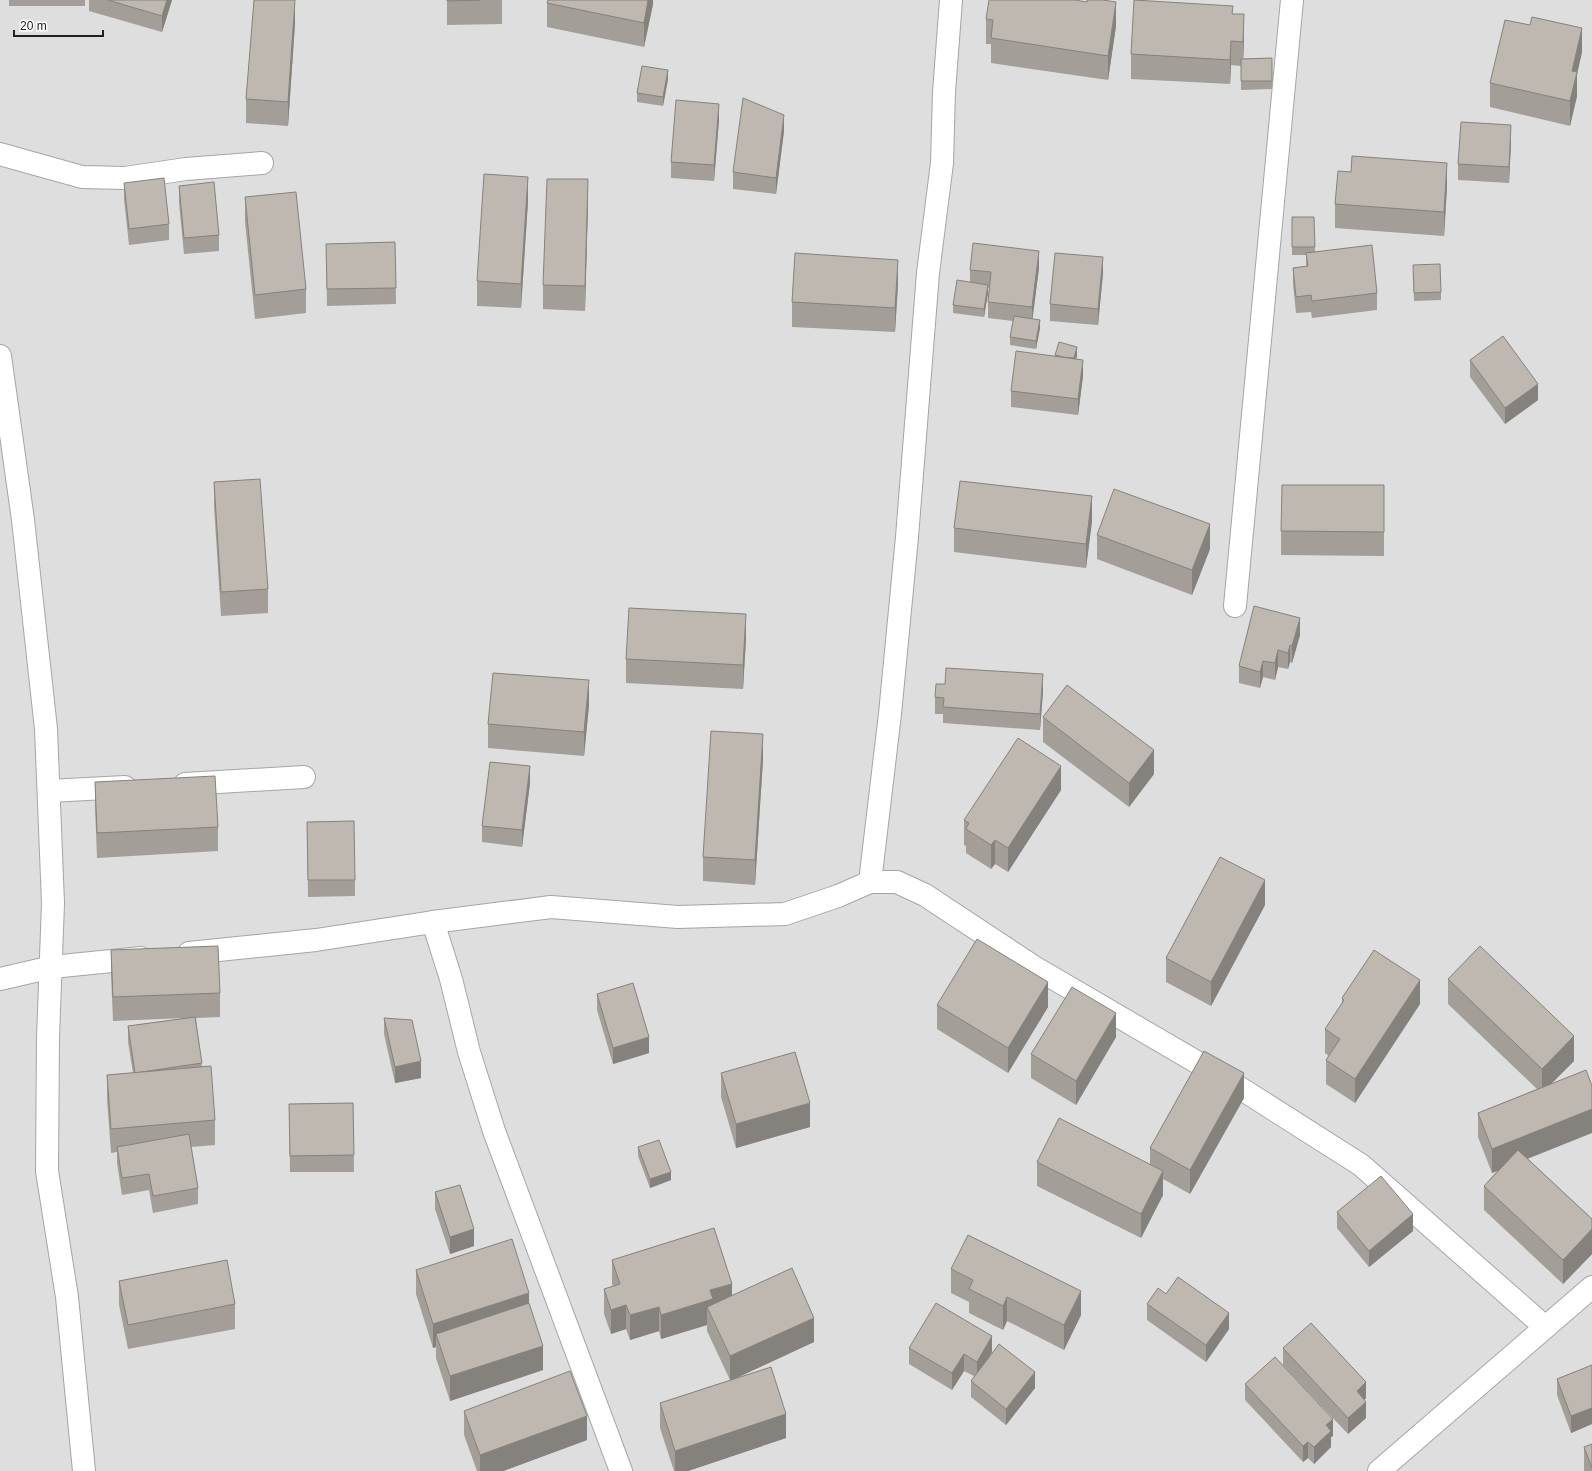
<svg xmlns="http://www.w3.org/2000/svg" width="1592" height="1471" viewBox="0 0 1592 1471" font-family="Helvetica,sans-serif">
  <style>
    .residential { fill: #dfdede }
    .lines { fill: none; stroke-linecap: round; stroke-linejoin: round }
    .minor-casing { stroke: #a5a5a5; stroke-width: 24 }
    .minor { stroke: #fff; stroke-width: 22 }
    .wall { fill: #a39e98 }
    .shaded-wall { fill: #85817c }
    .building { fill: #beb8b1; stroke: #85817c }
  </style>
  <rect width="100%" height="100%" fill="#f0eee8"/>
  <rect class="residential" x="0" y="0" width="1592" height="1471"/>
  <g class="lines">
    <defs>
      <g id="minor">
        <polyline points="0,154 82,177 125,178 186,169 262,163"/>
        <polyline points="0,356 23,520 46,729 53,903 48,1038 47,1171 67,1297 84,1471"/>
        <polyline points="1235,606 1292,0"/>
        <polyline points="185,784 304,777"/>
        <polyline points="49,791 125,787"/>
        <polyline points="870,882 890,714 907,537 928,273 942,163 944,92 951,0"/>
        <polyline points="433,922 451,979 469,1052 494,1131 621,1471"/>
        <polyline points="189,953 316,940 433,922 551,907 678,917 785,914 838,896 870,882 897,882 925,895 1034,967 1229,1081 1361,1165 1545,1327"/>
        <polyline points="0,979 52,967 141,958"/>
        <polyline points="1379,1471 1592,1287"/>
      </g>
    </defs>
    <use href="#minor" class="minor-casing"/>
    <use href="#minor" class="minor"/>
  </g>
  <g class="wall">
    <rect x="9" y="0" width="76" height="6"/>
    <polygon points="89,0 172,0 162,32 89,11"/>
    <polygon points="447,0 502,0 502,24 447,25"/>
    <polygon points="653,0 653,4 644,47 547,27 547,3"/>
    <polygon points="1233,14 1244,39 1243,59 1272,58 1272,89 1241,90 1241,66 1231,65 1230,84 1131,79 1131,54"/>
    <polygon points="986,19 1116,26 1108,80 991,63 991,44 986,44"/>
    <polygon points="295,23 288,126 246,123 246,99"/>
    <polygon points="1582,52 1577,74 1577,96 1570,126 1490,107 1490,83"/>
    <polygon points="668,79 663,106 637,102 637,93"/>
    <polygon points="719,120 714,181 671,178 671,162"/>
    <polygon points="784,131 776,194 733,189 733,172"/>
    <polygon points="1511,142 1509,183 1458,180 1458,164"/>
    <polygon points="124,183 169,224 169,240 129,245 124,199"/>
    <polygon points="179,186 219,235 219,251 184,254 179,203"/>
    <polygon points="1447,187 1444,236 1335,228 1335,204"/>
    <polygon points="245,197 306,289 306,313 255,319 245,222"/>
    <polygon points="528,201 521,308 477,306 477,281"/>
    <polygon points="588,204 585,311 543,309 543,285"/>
    <polygon points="1292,217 1314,217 1315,252 1377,293 1377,310 1312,318 1311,312 1296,313 1293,284 1293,268 1306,266 1306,255 1292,255"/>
    <polygon points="395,242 396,304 327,306 326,244"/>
    <polygon points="1039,268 1032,319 1040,328 1036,349 1010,345 1010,337 1013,321 988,318 988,302 989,288 988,288 988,293 984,317 953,313 953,305 970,282 970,270"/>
    <polygon points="1103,273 1098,325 1050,321 1050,304"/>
    <polygon points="1413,273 1441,292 1441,300 1414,301"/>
    <polygon points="898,284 895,332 792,327 792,302"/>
    <polygon points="1055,355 1077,356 1076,359 1083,376 1078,415 1011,407 1011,391 1055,356"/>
    <polygon points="1470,360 1538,400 1505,424 1470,377"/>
    <polygon points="214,482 268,589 268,613 221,616 214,506"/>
    <polygon points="1384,510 1384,556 1281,555 1281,531"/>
    <polygon points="1092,521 1086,568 954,552 954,528"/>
    <polygon points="1097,535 1210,549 1192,595 1097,559"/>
    <polygon points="1300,635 1292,663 1290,662 1288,669 1278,667 1275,680 1263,677 1260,688 1239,683 1239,666"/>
    <polygon points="746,638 743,689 626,683 626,659"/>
    <polygon points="1043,691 1040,730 943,723 943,714 935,714 935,697"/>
    <polygon points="589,705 584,756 488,748 488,724"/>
    <polygon points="1043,717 1154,774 1129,807 1043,742"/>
    <polygon points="763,759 755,885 703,881 703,857"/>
    <polygon points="95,782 218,827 218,851 97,858 95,806"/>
    <polygon points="530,783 522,847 482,842 482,826"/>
    <polygon points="1061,790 1008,872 995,864 991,869 966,853 966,846 964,845 964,820"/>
    <polygon points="307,822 355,880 355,896 308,897"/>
    <polygon points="1265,905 1211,1006 1166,982 1166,958"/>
    <polygon points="111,950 220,993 220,1017 196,1018 202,1067 215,1120 215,1145 191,1147 198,1188 198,1204 153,1213 149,1190 122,1195 117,1163 117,1152 111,1153 107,1099 107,1075 133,1073 128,1042 128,1026 185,1018 113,1021 111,974"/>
    <polygon points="1448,979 1574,1061 1551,1084 1528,1159 1592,1219 1592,1254 1563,1284 1484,1210 1484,1186 1497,1171 1492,1173 1478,1137 1478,1113 1537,1089 1448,1004"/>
    <polygon points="597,994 649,1053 613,1064 597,1010"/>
    <polygon points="1342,998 1420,1004 1355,1103 1326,1084 1326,1060 1329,1056 1325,1053 1325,1029 1342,1004"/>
    <polygon points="937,1005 1048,1007 1008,1073 937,1029"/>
    <polygon points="384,1018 421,1078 395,1083 384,1034"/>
    <polygon points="1116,1037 1076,1105 1031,1078 1031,1054"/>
    <polygon points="721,1073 810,1127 736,1148 721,1097"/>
    <polygon points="1244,1098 1190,1194 1163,1179 1163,1195 1141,1238 1037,1186 1037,1162 1150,1164 1150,1148"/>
    <polygon points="353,1103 354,1172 290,1172 289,1104"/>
    <polygon points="638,1147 671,1180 650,1188 638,1156"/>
    <polygon points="435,1192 474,1246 450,1254 435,1209"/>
    <polygon points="1337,1212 1413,1231 1369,1267 1337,1228"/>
    <polygon points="612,1260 732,1296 814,1342 735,1378 786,1438 688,1471 674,1471 660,1428 660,1403 730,1380 707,1331 707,1325 661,1339 659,1331 630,1340 626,1329 611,1334 604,1314 604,1289 613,1286 612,1284"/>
    <polygon points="951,1269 1081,1315 1064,1350 1007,1321 1003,1330 969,1313 969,1302 951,1293"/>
    <polygon points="416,1270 529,1304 543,1370 450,1401 436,1358 436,1347 433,1348 416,1294"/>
    <polygon points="119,1281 235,1304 235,1329 128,1349 119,1305"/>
    <polygon points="1166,1294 1229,1329 1206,1362 1147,1320 1147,1304"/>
    <polygon points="909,1348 992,1352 990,1355 1035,1388 1006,1425 971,1397 971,1381 974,1376 964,1371 952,1390 909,1364"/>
    <polygon points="1283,1348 1366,1398 1364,1400 1366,1418 1348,1434 1283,1365"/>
    <polygon points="1592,1365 1592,1424 1571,1433 1557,1395 1557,1379"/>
    <polygon points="1245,1384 1333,1436 1331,1437 1331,1447 1314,1464 1308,1458 1303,1462 1245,1400"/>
    <polygon points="464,1411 587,1440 503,1471 477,1471 464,1435"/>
    <polygon points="1592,1444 1592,1471 1584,1471 1584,1447"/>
  </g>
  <g class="shaded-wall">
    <polygon points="167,0 172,0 162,32 162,16"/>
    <polygon points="295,0 295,23 288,126 288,102"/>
    <polygon points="648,0 653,0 653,4 644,47 644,23"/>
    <polygon points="1116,2 1116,26 1108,80 1108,56"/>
    <polygon points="1244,14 1244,39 1243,66 1243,42"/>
    <polygon points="1582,28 1582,52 1577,74 1577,96 1570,126 1570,101 1572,71"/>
    <polygon points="1231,41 1231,65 1230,84 1230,60"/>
    <polygon points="668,70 668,79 663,106 663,97"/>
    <polygon points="719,104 719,120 714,181 714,165"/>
    <polygon points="784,115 784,131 776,194 776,178"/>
    <polygon points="1511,125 1511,142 1509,183 1509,167"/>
    <polygon points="1447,163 1447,187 1444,236 1444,212"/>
    <polygon points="528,177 528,201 521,308 521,284"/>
    <polygon points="588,179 588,204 585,311 585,286"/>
    <polygon points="1039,251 1039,268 1032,323 1032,307"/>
    <polygon points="1103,257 1103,273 1098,325 1098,309"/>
    <polygon points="898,260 898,284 895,332 895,308"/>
    <polygon points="988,285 988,293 984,317 984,309"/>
    <polygon points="1040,320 1040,328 1036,349 1036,341"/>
    <polygon points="1077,347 1077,356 1073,368 1073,360"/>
    <polygon points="1083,360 1083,376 1078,415 1078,399"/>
    <polygon points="1538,384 1538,400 1505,424 1505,408"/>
    <polygon points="1092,496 1092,521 1086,568 1086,544"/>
    <polygon points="1210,524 1210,549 1192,595 1192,570"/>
    <polygon points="746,614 746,638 743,689 743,665"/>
    <polygon points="1300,618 1300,635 1292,663 1292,646"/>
    <polygon points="1290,645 1290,662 1288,669 1288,653"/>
    <polygon points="1278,650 1278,667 1275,680 1275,663"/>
    <polygon points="1263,661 1263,677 1260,688 1260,672"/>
    <polygon points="1043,674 1043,691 1040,730 1040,714"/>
    <polygon points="589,680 589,705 584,756 584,732"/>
    <polygon points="763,734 763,759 755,885 755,860"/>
    <polygon points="1154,750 1154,774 1129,807 1129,783"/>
    <polygon points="530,766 530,783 522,847 522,830"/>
    <polygon points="1061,766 1061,790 1008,872 1008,848"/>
    <polygon points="995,840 995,864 991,869 991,845"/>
    <polygon points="1265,880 1265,905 1211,1006 1211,982"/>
    <polygon points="1420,980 1420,1004 1355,1103 1355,1079"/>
    <polygon points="1048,982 1048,1007 1008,1073 1008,1048"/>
    <polygon points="1116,1013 1116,1037 1076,1105 1076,1081"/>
    <polygon points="1574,1036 1574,1061 1542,1093 1542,1069"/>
    <polygon points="649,1037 649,1053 613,1064 613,1048"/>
    <polygon points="421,1061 421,1078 395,1083 395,1067"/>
    <polygon points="1244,1073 1244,1098 1190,1194 1190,1170"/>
    <polygon points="810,1103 810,1127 736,1148 736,1124"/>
    <polygon points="1592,1109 1592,1133 1492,1173 1492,1149"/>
    <polygon points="1163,1171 1163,1195 1141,1238 1141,1214"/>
    <polygon points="671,1172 671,1180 650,1188 650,1179"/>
    <polygon points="1413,1214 1413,1231 1369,1267 1369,1251"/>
    <polygon points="474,1229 474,1246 450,1254 450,1237"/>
    <polygon points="1592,1229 1592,1254 1563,1284 1563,1260"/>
    <polygon points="732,1284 732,1308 710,1314 707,1307 707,1325 661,1339 661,1315 710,1290"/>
    <polygon points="1081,1291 1081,1315 1064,1350 1064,1325"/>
    <polygon points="529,1293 529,1318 436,1334 436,1347 433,1348 433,1324"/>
    <polygon points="1007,1297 1007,1321 1003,1330 1003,1306"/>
    <polygon points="626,1305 626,1329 611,1334 611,1310"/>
    <polygon points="659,1307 659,1331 630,1340 630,1315"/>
    <polygon points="1229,1313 1229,1329 1206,1362 1206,1345"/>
    <polygon points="814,1318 814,1342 730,1381 730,1356"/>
    <polygon points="992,1336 992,1352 977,1378 977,1362"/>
    <polygon points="543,1346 543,1370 450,1401 450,1376"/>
    <polygon points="964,1354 964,1371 952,1390 952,1373"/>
    <polygon points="1035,1372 1035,1388 1006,1425 1006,1409"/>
    <polygon points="1366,1382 1366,1398 1357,1408 1357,1391"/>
    <polygon points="1366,1402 1366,1418 1348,1434 1348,1418"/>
    <polygon points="1592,1408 1592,1424 1571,1433 1571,1416"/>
    <polygon points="786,1414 786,1438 688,1471 675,1471 675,1451"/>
    <polygon points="587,1416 587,1440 503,1471 480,1471 480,1455"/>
    <polygon points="1333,1419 1333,1436 1331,1437 1331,1447 1314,1464 1314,1447 1326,1425"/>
    <polygon points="1308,1442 1308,1458 1303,1462 1303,1446"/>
  </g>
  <g class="building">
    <polygon points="108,0 167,0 162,16"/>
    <polygon points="254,0 295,0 288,102 246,99"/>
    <polygon points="447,0 480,0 447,1"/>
    <polygon points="548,0 648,0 644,23 547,3"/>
    <polygon points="989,0 1075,0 1087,2 1087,0 1103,0 1116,2 1108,56 991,38 993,20 986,19"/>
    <polygon points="1134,0 1233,6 1232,14 1244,14 1243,42 1231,41 1230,60 1131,54"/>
    <polygon points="1532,17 1582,28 1572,71 1577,72 1570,101 1490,83 1505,20 1530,25"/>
    <polygon points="1272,58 1272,81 1241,81 1241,59"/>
    <polygon points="642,66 668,70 663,97 637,93"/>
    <polygon points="743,98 784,115 776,178 733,172"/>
    <polygon points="676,100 719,104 714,165 671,162"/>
    <polygon points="1461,122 1511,125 1509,167 1458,164"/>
    <polygon points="1352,156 1447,163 1444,212 1335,204 1338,171 1351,172"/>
    <polygon points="484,174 528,177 521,284 477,281"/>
    <polygon points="164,178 169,224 129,229 124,183"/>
    <polygon points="547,179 588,179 585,286 543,285"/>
    <polygon points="214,182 219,235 184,238 179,186"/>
    <polygon points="296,192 306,289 255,295 245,197"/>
    <polygon points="1292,217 1314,217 1315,247 1292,247"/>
    <polygon points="395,242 396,288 327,289 326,244"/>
    <polygon points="973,243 1039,251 1032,307 988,302 991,272 970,270"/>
    <polygon points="1372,245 1377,293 1312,301 1311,295 1296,297 1293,268 1308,266 1306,253"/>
    <polygon points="795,253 898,260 895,308 792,302"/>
    <polygon points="1055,253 1103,257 1098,309 1050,304"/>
    <polygon points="1440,264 1441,292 1414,293 1413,265"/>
    <polygon points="957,280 988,285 984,309 953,305"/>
    <polygon points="1014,316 1040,320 1036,341 1010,337"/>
    <polygon points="1503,336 1538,384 1505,408 1470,360"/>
    <polygon points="1059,342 1077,347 1074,358 1063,357 1055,355"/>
    <polygon points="1016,351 1083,360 1078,399 1011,391"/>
    <polygon points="260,479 268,589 221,592 214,482"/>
    <polygon points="960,481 1092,496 1086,544 954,528"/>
    <polygon points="1282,485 1384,485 1384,532 1281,531"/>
    <polygon points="1114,489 1210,524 1192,570 1097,535"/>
    <polygon points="1254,606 1300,618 1292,646 1290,645 1288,653 1278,650 1275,663 1263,661 1260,672 1239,666"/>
    <polygon points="629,608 746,614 743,665 626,659"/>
    <polygon points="946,668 1043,674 1040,714 943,707 944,698 935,697 936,684 945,684"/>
    <polygon points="493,673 589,680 584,732 488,724"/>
    <polygon points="1067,685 1154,750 1129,783 1043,717"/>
    <polygon points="711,731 763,734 755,860 703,857"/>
    <polygon points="1018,738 1061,766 1008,848 995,840 991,845 966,829 969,823 964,820"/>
    <polygon points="490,762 530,766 522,830 482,826"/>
    <polygon points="215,776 218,827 97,833 95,782"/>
    <polygon points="354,821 355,880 308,880 307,822"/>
    <polygon points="1220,857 1265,880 1211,982 1166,958"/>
    <polygon points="977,939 1048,982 1008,1048 937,1005"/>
    <polygon points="218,946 220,993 113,997 111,950"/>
    <polygon points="1480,946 1574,1036 1542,1069 1448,979"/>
    <polygon points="1374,950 1420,980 1355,1079 1326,1060 1340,1039 1325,1029 1344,1000 1342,998"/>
    <polygon points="633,983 649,1037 613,1048 597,994"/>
    <polygon points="1072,987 1116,1013 1076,1081 1031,1054"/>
    <polygon points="195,1017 202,1063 135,1073 128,1026"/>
    <polygon points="384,1018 412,1020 421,1061 395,1067"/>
    <polygon points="1204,1051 1244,1073 1190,1170 1150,1148"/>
    <polygon points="795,1052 810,1103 736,1124 721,1073"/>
    <polygon points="211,1066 215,1120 111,1129 107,1075"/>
    <polygon points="1586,1070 1592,1086 1592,1109 1492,1149 1478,1113"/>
    <polygon points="353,1103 354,1155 290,1156 289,1104"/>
    <polygon points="1059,1118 1163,1171 1141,1214 1037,1162"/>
    <polygon points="189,1134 198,1188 153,1196 149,1174 122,1178 117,1147"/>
    <polygon points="659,1140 671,1172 650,1179 638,1147"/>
    <polygon points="1518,1150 1592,1219 1592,1229 1563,1260 1484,1186"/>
    <polygon points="1381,1176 1413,1214 1369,1251 1337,1212"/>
    <polygon points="460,1185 474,1229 450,1237 435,1192"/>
    <polygon points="714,1228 732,1284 710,1290 713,1299 661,1315 659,1307 630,1315 626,1305 611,1310 604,1289 620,1284 612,1260"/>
    <polygon points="968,1235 1081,1291 1064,1325 1007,1297 1003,1306 969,1289 973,1280 951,1269"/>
    <polygon points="512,1239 529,1293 433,1324 416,1270"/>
    <polygon points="227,1260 235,1304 128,1325 119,1281"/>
    <polygon points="792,1268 814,1318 730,1356 707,1307"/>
    <polygon points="1178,1277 1229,1313 1206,1345 1147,1304 1158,1288 1166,1294"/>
    <polygon points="529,1303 543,1346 450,1376 436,1334"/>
    <polygon points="936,1303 992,1336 977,1362 964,1354 952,1373 909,1348"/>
    <polygon points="1311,1323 1366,1382 1357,1391 1366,1402 1348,1418 1283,1348"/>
    <polygon points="999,1344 1035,1372 1006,1409 971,1381"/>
    <polygon points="1275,1357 1333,1419 1326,1425 1331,1431 1314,1447 1308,1442 1303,1446 1245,1384"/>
    <polygon points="1592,1365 1592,1408 1571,1416 1557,1379"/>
    <polygon points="771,1367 786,1414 675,1451 660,1403"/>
    <polygon points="570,1371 587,1416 480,1455 464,1411"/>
    <polygon points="1592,1444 1592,1468 1584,1447"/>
  </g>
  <path d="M14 30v6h89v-6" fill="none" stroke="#212121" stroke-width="2"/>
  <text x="20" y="30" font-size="12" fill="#212121" stroke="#ffffff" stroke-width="3" paint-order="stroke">20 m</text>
</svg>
